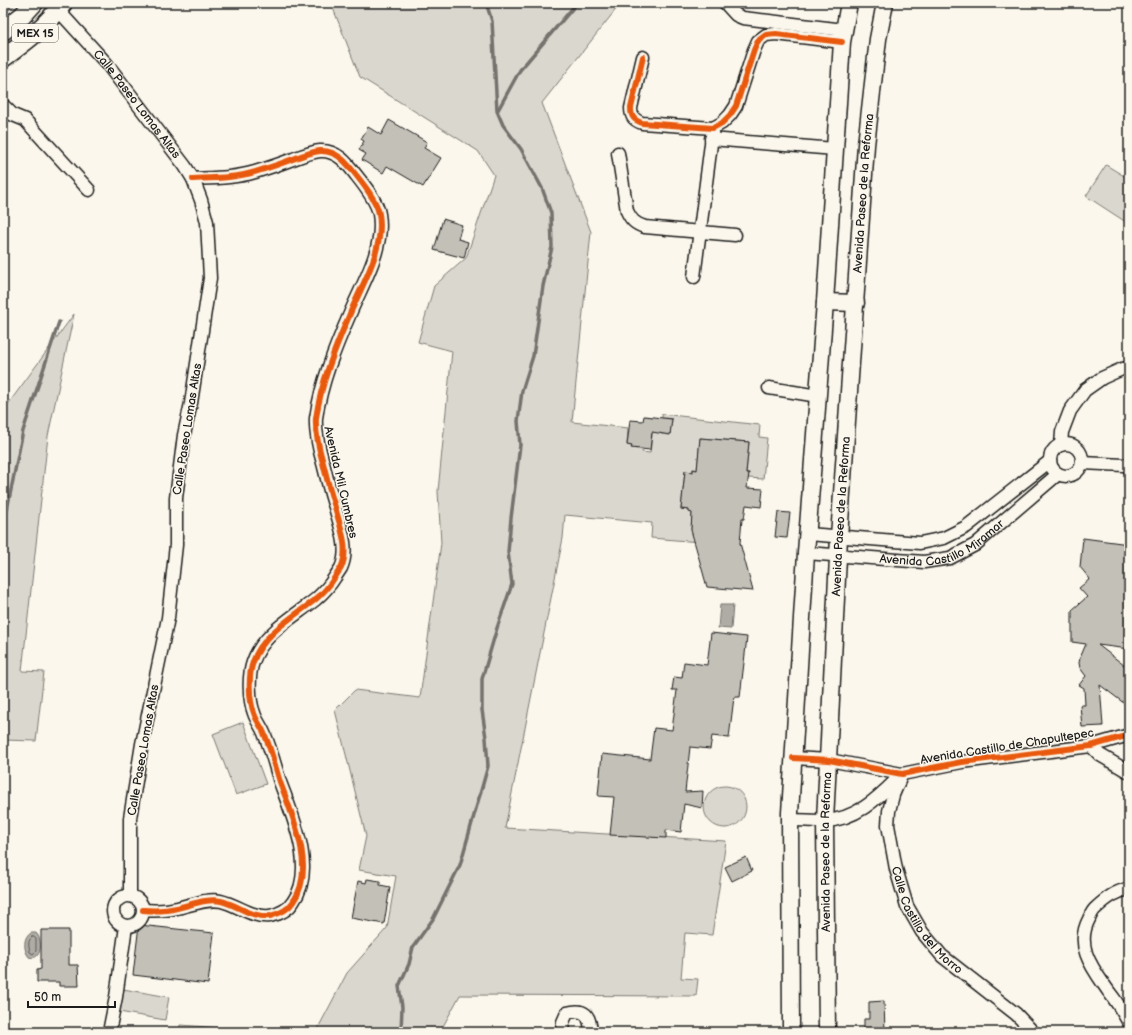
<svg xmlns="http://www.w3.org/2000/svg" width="1132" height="1035" viewBox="0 0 1132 1035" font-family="'Balsamiq Sans',sans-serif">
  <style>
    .green { fill: #dad7ce; stroke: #7b7a75 }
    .water { fill: #afaca5; stroke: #74726e }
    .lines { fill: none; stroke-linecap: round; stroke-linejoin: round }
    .shore { stroke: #575653; stroke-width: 1 }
    .stream { stroke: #74726e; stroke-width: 3.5 }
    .building { fill: #c3c0b8; stroke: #1c1c1c }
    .minor-casing { stroke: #1c1c1c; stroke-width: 15 }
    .major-casing { stroke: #1c1c1c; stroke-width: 19 }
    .highway-casing { stroke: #1c1c1c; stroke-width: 21 }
    .minor { stroke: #fbf7ec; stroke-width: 12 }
    .major { stroke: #fbf7ec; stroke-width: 16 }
    .highway { stroke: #fbf7ec; stroke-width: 18 }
    .cycleway-casing { stroke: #fbf7ec; stroke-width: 8 }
    .cycleway { stroke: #e8590c; stroke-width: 6 }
    .labels { text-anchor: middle; stroke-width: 3; stroke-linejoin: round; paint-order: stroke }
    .shield { fill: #fbf7ec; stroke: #5f5e5a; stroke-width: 1 }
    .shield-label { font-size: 11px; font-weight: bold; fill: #1c1c1c }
    .street-label { font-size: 12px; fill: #1c1c1c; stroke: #fbf7ec }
  </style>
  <rect width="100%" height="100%" fill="#fbf7ec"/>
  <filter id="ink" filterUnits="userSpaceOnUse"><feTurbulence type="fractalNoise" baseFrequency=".025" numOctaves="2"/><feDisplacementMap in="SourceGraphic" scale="8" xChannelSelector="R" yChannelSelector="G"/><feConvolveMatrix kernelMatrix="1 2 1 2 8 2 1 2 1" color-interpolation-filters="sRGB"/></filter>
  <g filter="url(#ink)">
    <g class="green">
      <polygon points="3,3 17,3 3,15"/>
      <polygon points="331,3 621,3 542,103 591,232 572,422 628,428 627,445 632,446 632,448 637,449 637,446 643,447 642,452 650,453 653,426 661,434 670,434 672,419 662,418 662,414 760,425 759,437 767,438 763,479 748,478 749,473 746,473 749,442 700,438 697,470 693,469 693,472 685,471 681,509 689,510 689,512 692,513 691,530 701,531 700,542 651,538 652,523 565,515 563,538 505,828 726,841 712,935 685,933 681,978 698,979 696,996 460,995 440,1032 316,1032 347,973 387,928 396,876 359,870 366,836 335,710 355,690 420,698 441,543 438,491 452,351 418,342 434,286 466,258 494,175 478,151 360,77"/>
      <polygon points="1106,165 1129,179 1129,224 1086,196"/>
      <polygon points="74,314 48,436 22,671 44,672 36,741 3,740 3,411"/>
      <polygon points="243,722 266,784 236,795 213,734"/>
      <circle cx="725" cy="807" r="21"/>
      <polygon points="123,989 169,997 165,1020 119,1012"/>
      <polygon points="180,1025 235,1029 235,1032 179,1032"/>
    </g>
    <g class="water">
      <polygon points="720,605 733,605 731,629 718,628"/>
      <path d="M31,933H36C43,939 42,962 29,957C23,950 23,938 31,933Z"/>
    </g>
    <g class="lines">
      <path class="shore" d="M32,937H34L36,939V951L33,954L30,952C29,947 27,941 32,937Z"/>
      <g class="stream">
        <polyline points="498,110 520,70 577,3"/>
        <polyline points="3,529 23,431 59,322"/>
        <polyline points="401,1032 402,1007 399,986 409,964 413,947 433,919 460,865 488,766 486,738 482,710 482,679 497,628 512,584 508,552 511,518 520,445 518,421 522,391 533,356 543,286 552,247 551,213 542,188 521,149 503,125 497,111 492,21 486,3"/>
      </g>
    </g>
    <g class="building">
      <polygon points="389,120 427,142 424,148 441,158 423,187 387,166 383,173 362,160 366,154 359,150 364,141 361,139 368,127 381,135"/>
      <polygon points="443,219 462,225 458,239 468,242 464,258 434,250"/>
      <polygon points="644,416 672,419 670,435 652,432 650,450 631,448 632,446 627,445 630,420 643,421"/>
      <polygon points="700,438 749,442 746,473 749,473 747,488 763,489 761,507 746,505 744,519 742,519 740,543 753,591 707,587 691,530 692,513 689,512 689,510 681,509 685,471 693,472 693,469 697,470"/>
      <polygon points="778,512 790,513 787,538 775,537"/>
      <polygon points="1083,538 1129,544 1129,649 1098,645 1129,669 1129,707 1100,685 1103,726 1082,727 1080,705 1085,705 1084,688 1079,685 1086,676 1080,668 1079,663 1080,658 1086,644 1072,642 1072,610 1087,597 1079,588 1090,579 1080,567"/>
      <polygon points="711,633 747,637 740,697 734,697 729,738 712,736 710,749 690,747 685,792 703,791 702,808 684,804 681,832 666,830 666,838 610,835 614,797 598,796 602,754 650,759 654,728 672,730 677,690 672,690 674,677 682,678 684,662 707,665"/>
      <polygon points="746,857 752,871 732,881 725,867"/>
      <polygon points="367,879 380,881 380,885 390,887 384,924 351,918 358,881 366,883"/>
      <polygon points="139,925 214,933 208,984 133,975"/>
      <polygon points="41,930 69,930 69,965 78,965 79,986 59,986 59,982 37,982 37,970 41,969"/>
      <polygon points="884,1001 885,1032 864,1032 864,1019 869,1019 869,1002"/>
    </g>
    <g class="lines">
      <defs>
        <g id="minor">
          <polyline points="725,3 736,15 743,18 844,30"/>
          <path id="s1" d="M58,10L107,64L185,166L193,179L201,200L207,222L210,278L191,403L184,435L176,498V545L168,618L142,744L130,818V895"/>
          <path d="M643,57L631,108C631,117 634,120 642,123L713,128L722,123L730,115L736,106L754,50L758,41L766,35L776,34L842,42"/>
          <polyline points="3,105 13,115 25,120 89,190"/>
          <polyline points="711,139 835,149"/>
          <path d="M618,153L627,211C631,220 635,224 645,227L735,235"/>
          <polyline points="694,277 713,128"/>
          <polyline points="769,388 818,396"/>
          <circle cx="1066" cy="460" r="16"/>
          <polyline points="1061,445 1062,432 1070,411 1085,390 1102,378 1122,369 1129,368"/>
          <polyline points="1082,463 1124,465 1129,467"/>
          <polyline points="808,534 920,543 944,538 966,527 1050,461"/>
          <path id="s2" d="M806,553L924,562L950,558L975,545L1058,474"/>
          <polyline points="1091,746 1100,755 1129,772"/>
          <polyline points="793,758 829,760 902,774 962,762 1091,746 1129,735"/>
          <path id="s3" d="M902,774L893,795L889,811L888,825L896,869L907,906L922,932L942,956L1016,1014L1033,1032"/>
          <path d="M790,820C801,820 813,821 824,821C855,820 877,799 897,779"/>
          <path d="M1129,889C1116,891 1107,898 1097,907C1093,910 1091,914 1089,919C1074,947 1094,970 1109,992C1117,1002 1123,1012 1129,1023"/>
          <circle cx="128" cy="911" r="15"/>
          <path d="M143,910C155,911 165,911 177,908C191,905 207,898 221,901C238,905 252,918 270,916C279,914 288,910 293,902C317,869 292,815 280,782C275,766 271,749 264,733C261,726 256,720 254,713C249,700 248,676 253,662C263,633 294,617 316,599C323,593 330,585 335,577C337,574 339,571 341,568C350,549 340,526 335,507C330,493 327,478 323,463C319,449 315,433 316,418C321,383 335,348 349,316C362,284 385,249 379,214C377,201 364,185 356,175C347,163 337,150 320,151C311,152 301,156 293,159C280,164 268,168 255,172C235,178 214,178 193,179"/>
          <polyline points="109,1032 116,997 126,926"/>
          <path d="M562,1032L563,1022L567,1013C585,1008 590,1015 591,1032"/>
        </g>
        <g id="major">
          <polyline points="825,302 856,303"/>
          <polyline points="791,1032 790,813 806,553 825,302 842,42 849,3"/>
          <path id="s4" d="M827,1032L825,821L839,537L866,145L878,39L885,3"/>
        </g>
        <g id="highway">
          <polyline points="3,31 22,16 34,3"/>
          <path d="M3,58C25,42 48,25 63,3"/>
        </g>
      </defs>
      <use href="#minor" class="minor-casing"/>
      <use href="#major" class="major-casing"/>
      <use href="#highway" class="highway-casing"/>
      <use href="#minor" class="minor"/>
      <use href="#major" class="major"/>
      <use href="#highway" class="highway"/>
      <defs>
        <g id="cycleway">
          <path d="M643,57L631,108C631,117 634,120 642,123L713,128L722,123L730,115L736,106L754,50L758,41L766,35L776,34L842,42"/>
          <polyline points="793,758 829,760 902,774 962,762 1091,746 1129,735"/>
          <path d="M143,910C155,911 165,911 177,908C191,905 207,898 221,901C238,905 252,918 270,916C279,914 288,910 293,902C317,869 292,815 280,782C275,766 271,749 264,733C261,726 256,720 254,713C249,700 248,676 253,662C263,633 294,617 316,599C323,593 330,585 335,577C337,574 339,571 341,568C350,549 340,526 335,507C330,493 327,478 323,463C319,449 315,433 316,418C321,383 335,348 349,316C362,284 385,249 379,214C377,201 364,185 356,175C347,163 337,150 320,151C311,152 301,156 293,159C280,164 268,168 255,172C235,178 214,178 193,179"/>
        </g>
      </defs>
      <use href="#cycleway" class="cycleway-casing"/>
      <use href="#cycleway" class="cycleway"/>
    </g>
  </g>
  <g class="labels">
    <rect class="shield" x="12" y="24" width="46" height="18" rx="3"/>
    <g class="shield-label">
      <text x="35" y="37">MEX 15</text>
    </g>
    <g class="street-label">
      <text dy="4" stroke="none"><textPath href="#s1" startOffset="123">Calle Paseo Lomas Altas</textPath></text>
      <text dy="4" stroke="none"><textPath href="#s4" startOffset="840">Avenida Paseo de la Reforma</textPath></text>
      <text transform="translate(187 429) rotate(-81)" y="4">Calle Paseo Lomas Altas</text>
      <text transform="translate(341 482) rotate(77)" y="4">Avenida Mil Cumbres</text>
      <text dy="4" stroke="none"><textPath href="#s4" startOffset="516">Avenida Paseo de la Reforma</textPath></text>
      <text dy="4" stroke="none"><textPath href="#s2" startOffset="141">Avenida Castillo Miramar</textPath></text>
      <text transform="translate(1007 746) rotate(-9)" y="4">Avenida Castillo de Chapultepec</text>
      <text transform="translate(143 750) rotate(-80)" y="4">Calle Paseo Lomas Altas</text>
      <text dy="4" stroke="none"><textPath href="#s4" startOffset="180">Avenida Paseo de la Reforma</textPath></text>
      <text dy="4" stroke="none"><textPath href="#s3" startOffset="159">Calle Castillo del Morro</textPath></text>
    </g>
  </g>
  <rect width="1132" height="1035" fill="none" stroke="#fbf7ec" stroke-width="16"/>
  <rect x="8" y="8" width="1116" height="1019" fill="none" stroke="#1c1c1c" stroke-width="1.5" filter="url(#ink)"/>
  <path d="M28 1001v6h87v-6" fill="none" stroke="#1c1c1c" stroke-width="2"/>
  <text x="34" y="1001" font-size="12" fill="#1c1c1c" stroke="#fbf7ec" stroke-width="3" paint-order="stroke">50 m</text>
</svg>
